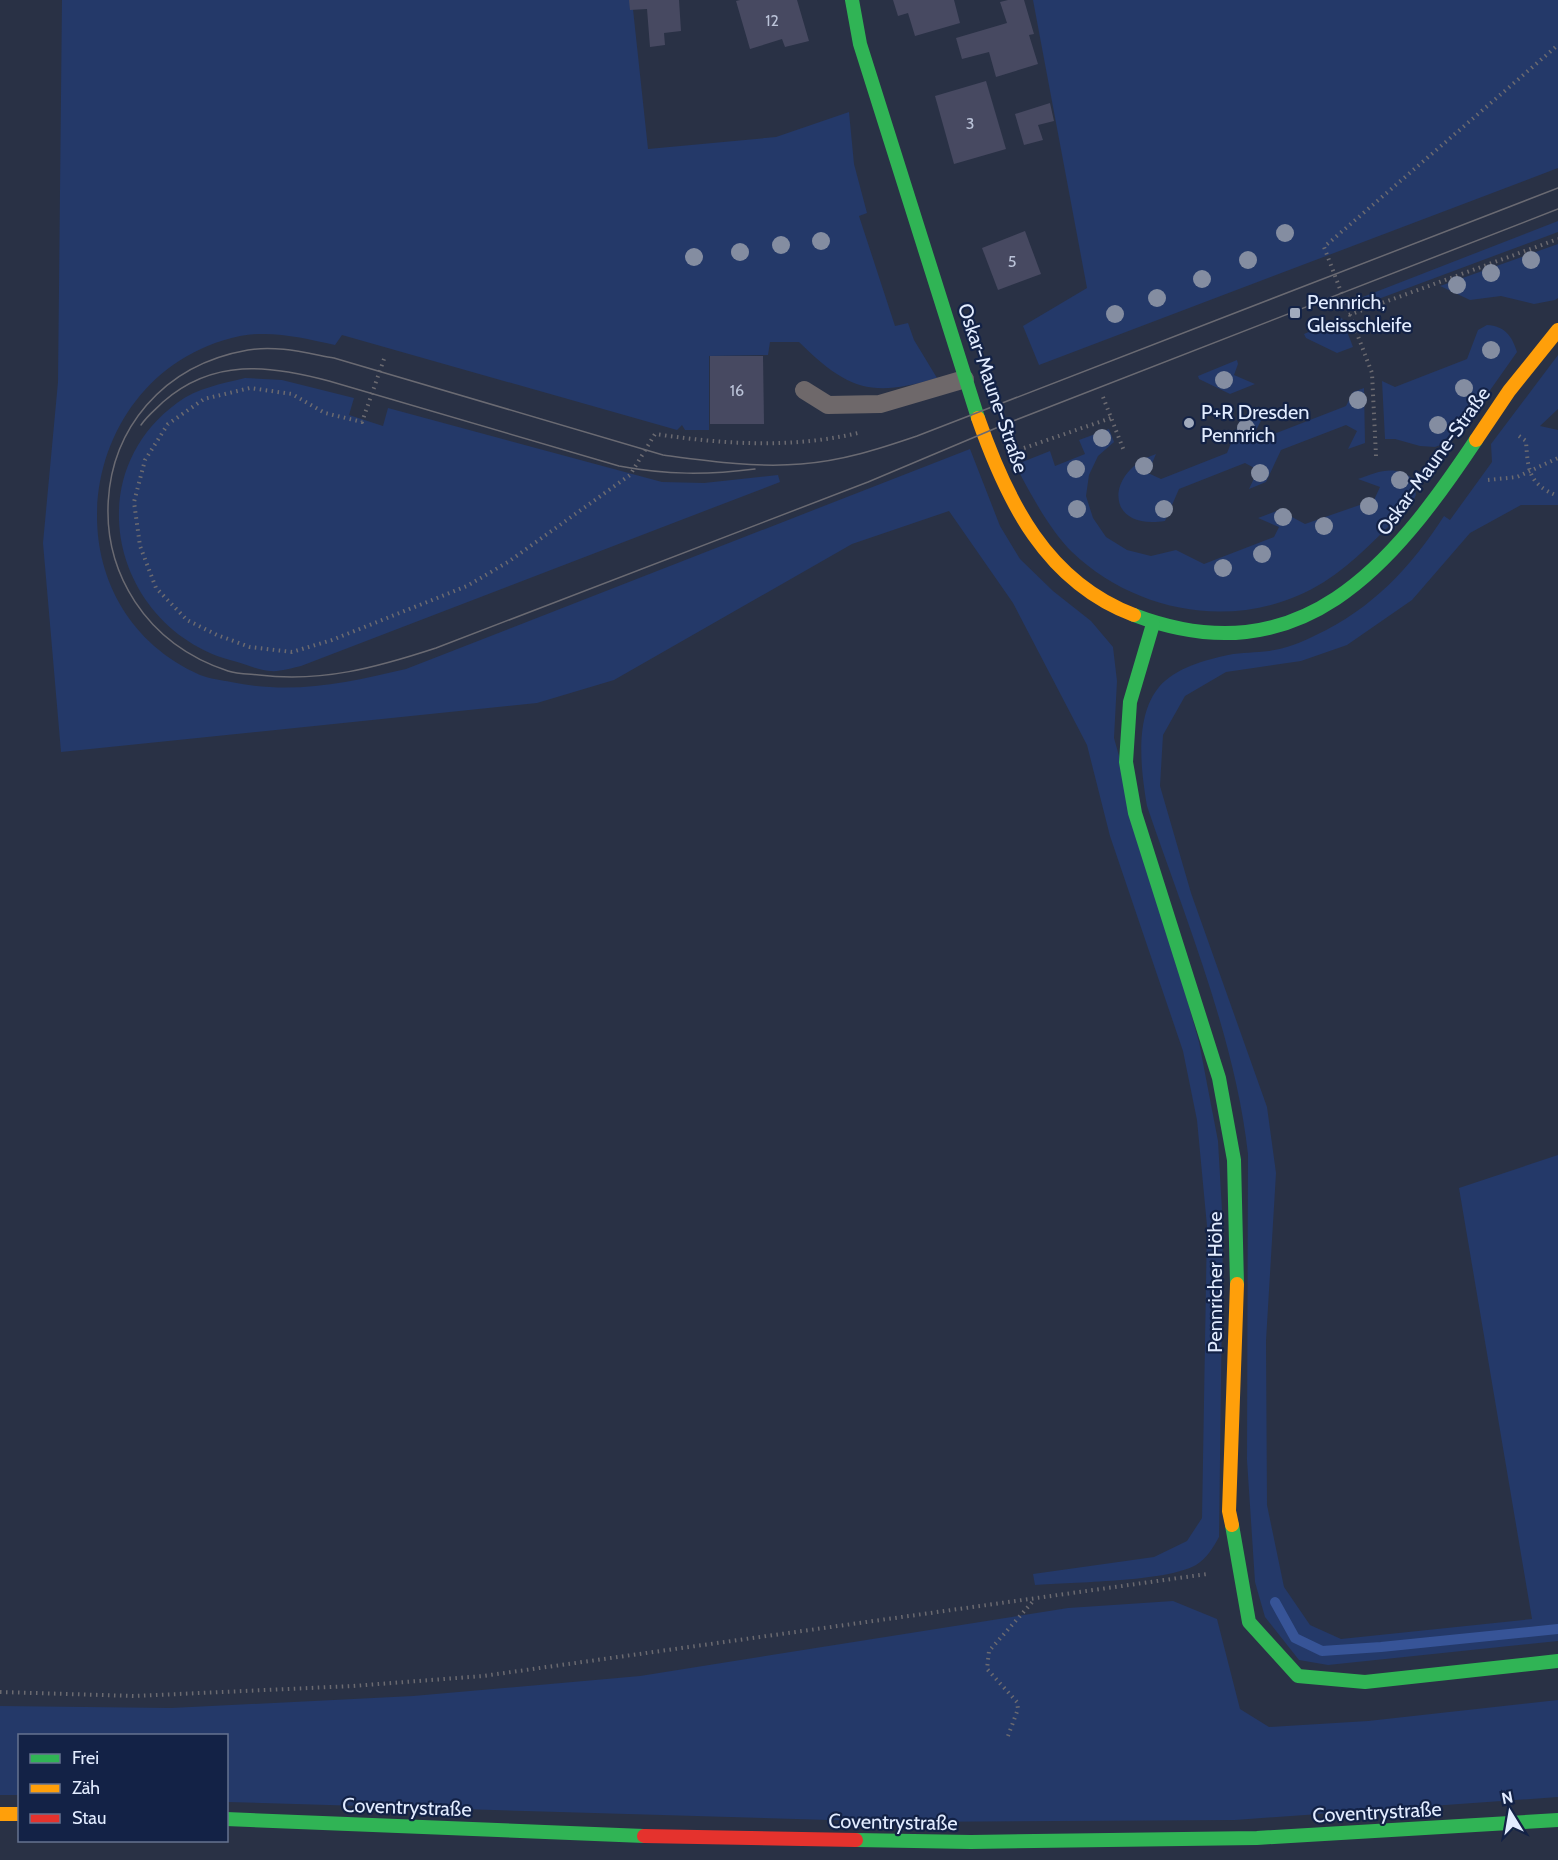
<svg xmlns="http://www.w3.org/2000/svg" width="1558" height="1860" viewBox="0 0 1558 1860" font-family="Cabin,sans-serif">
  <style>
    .green { fill: #243969 }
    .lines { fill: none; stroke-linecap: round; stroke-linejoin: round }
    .stream { stroke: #375497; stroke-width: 10 }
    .building { fill: #474961 }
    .path { stroke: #6b6a70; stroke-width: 4; stroke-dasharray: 1.5 4.5; stroke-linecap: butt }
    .lane { stroke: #6e686a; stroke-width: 18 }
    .fast { stroke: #30b455; stroke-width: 14 }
    .slow { stroke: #ff9f0a; stroke-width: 14 }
    .jam { stroke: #e5322d; stroke-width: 14 }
    .tram { stroke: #6a6a72; stroke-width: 1.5 }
    .tree { fill: #848da1 }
    .poi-dot { fill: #a1abbe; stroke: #132246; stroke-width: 2 }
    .labels { text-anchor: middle; stroke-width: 4.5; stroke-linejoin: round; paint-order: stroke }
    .number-label { font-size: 16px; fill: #bbc3d8 }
    .poi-label { font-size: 20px; fill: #e2ecff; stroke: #132246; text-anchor: start }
    .street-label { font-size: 20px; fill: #e2ecff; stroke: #132246 }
  </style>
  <rect width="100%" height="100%" fill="#293145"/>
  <g class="green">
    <path d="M62,0H632L648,149L776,137L849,112L854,164L867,213L859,216L895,326L908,323L914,340L937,378C871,398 848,390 799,342H770L768,355L709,356V430H685L682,425L677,430L342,335L335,345C304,338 272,330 240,336C74,371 42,605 200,675C210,679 222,680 231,682C293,695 346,683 406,669L970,449L1000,526L1020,559L1053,591L1091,621L1113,647L1117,681L1114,738L1199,1042L1218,1141L1223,1228L1219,1537C1213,1548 1207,1558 1196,1565C1166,1582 1072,1582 1035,1585L1033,1574L1154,1557L1187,1541L1202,1518L1207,1226L1197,1120L1183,1051L1110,836L1087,745L1013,603L949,511L852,544L614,680L537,703L61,752L43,543L58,382Z"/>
    <polygon points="1033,0 1558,0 1558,168 1039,365 1023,326 1087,288"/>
    <polygon points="1558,221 1558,232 1357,307 1355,300"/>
    <polygon points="1558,244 1558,298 1555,300 1534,304 1501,296 1470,300 1440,286"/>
    <polygon points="1342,318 1353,347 1337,353 1306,338 1304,334"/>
    <path d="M1487,325C1505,326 1512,336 1517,352L1462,430L1451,441L1435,447L1420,446L1395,439H1385L1382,381L1395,387L1467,359L1478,330Z"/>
    <path d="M1558,355V409L1540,426L1558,430V505H1521L1470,533L1412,600L1347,645L1301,661L1226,672L1185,696L1163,735L1160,786L1191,893L1267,1107L1276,1173L1266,1341L1267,1505L1284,1587L1310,1625L1341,1639L1532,1619L1459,1188L1558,1155V1641L1328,1665L1299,1660L1265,1617L1255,1582L1247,1460L1248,1154C1235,1037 1185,918 1147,806C1141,771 1134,717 1159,687C1175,668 1205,660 1228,655C1242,652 1256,653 1269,651C1284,649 1303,642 1316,635C1372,609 1411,567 1444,516L1450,520L1492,462L1491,444Z"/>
    <polygon points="1237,360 1238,364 1234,375 1255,384 1230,394 1199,379 1198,376"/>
    <path d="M245,378L282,380L354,398L349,415L383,426L388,408L662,482L704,483L778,475L780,482L301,666C292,668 279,672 270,671C257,670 243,663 230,660C115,627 76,477 177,403C197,388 221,384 245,378Z"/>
    <path d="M1364,388L1365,443L1348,449L1357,431L1346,425L1281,450L1266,482L1249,489L1258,470L1245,463L1179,489L1165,521C1104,531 1105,471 1156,454L1148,473L1161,479L1227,453L1240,421L1258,414L1263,417L1255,432L1266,437L1346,406L1353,392Z"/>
    <path d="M1109,429L1114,442L1098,456L1089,475L1086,496L1093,518L1106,537L1127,550L1151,556L1176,550L1204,564L1274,537L1279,527L1258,518L1279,510L1305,524L1374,500L1380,487L1358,479C1378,472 1394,464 1413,479L1416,495L1412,503C1384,530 1357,561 1324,582C1244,632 1139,616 1072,552C1048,528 1031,494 1015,465L1050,451L1055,466L1085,454L1079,440Z"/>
    <polygon points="1173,1601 1217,1619 1240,1709 1269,1727 1368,1721 1558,1700 1558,1797 1235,1820 897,1822 227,1802 226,1736 20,1736 19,1795 0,1795 0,1706 171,1708 413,1696 640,1676 1068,1608"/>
  </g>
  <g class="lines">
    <polyline class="stream" points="1275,1602 1295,1638 1322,1651 1381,1647 1558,1629"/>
  </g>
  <g class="building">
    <polygon points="629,0 679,0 681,31 664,33 665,45 650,47 647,9 630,10"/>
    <polygon points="740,0 797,0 809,41 785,47 782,39 750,49 736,1"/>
    <polygon points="893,0 954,0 960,23 915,36 908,13 898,16"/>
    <polygon points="1008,0 1024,0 1034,34 1029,35 1038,64 996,77 989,52 962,59 956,38 1007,23 1000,2"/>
    <polygon points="986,81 1006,149 954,164 935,96"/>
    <polygon points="1050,103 1054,121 1038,125 1043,140 1024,145 1015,114"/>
    <polygon points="1025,231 1041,274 998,290 982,248"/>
    <polygon points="710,356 763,356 764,424 710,424"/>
  </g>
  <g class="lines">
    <g class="path">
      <polyline points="1349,315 1558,239"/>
      <path d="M384,359L362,422L325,413L292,394L250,388L204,399L168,424L145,460L134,502L140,546L156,588L187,620L217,635L250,647L292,652L332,640L467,586L508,562L630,475L655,434C723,444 790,449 858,433"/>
      <polyline points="1103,397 1124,451"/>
      <path d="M1519,436L1526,441C1528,470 1528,484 1558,496"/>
      <polyline points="1024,448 1111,418"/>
      <polyline points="1376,456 1372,373 1324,247 1558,45"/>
      <polyline points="1488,480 1517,477 1558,458"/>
      <polyline points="0,1692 135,1696 353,1686 483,1676 1207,1574"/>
      <polyline points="1008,1736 1018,1709 1017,1702 987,1669 989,1651 1035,1599"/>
    </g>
    <polyline class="lane" points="804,390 828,405 880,404 965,379"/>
    <g class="fast">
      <polyline points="852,0 860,44 978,418"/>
      <path d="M1134,615C1301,678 1392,566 1476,440"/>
      <polyline points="1153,624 1130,702 1126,762 1135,813 1219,1078 1234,1160 1237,1284"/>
      <polyline points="1232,1525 1249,1622 1298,1676 1365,1682 1558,1661"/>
      <polyline points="226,1819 644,1836"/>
      <polyline points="856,1840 971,1842 1257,1838 1558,1820"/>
    </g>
    <g class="slow">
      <path d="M978,418C1007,501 1046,582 1134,615"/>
      <polyline points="1476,440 1509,391 1558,330"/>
      <polyline points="1232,1525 1229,1511 1237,1284"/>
      <polyline points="0,1814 20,1814"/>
    </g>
    <polyline class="jam" points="644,1836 856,1840"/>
    <g class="tram">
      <path d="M1558,188L917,436C879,449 842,461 801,464C756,468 708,461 663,455L334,358C306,353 277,345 248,350C71,381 59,615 228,671C237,674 249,674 259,675C321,683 378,667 436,648L868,482L1008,423L1558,209"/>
      <path d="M141,425C147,416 155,410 163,402C213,358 269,365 329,381L619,466C667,475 707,475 755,469"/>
    </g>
  </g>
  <g class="tree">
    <circle cx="1285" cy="233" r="9"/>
    <circle cx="821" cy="241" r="9"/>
    <circle cx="781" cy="245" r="9"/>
    <circle cx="740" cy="252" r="9"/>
    <circle cx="694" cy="257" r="9"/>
    <circle cx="1248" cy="260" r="9"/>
    <circle cx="1531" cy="260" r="9"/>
    <circle cx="1491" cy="273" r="9"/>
    <circle cx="1202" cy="279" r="9"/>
    <circle cx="1457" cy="285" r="9"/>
    <circle cx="1157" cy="298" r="9"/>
    <circle cx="1115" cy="314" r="9"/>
    <circle cx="1491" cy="350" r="9"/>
    <circle cx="1224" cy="380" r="9"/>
    <circle cx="1464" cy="388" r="9"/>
    <circle cx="1358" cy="400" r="9"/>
    <circle cx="1438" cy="425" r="9"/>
    <circle cx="1246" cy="428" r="9"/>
    <circle cx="1102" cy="438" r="9"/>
    <circle cx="1144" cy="466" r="9"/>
    <circle cx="1076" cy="469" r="9"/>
    <circle cx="1260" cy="473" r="9"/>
    <circle cx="1400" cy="480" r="9"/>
    <circle cx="1369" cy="506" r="9"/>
    <circle cx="1077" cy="509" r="9"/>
    <circle cx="1164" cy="509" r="9"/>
    <circle cx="1283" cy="517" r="9"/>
    <circle cx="1324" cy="526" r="9"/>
    <circle cx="1262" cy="554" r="9"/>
    <circle cx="1223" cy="568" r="9"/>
  </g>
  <g class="poi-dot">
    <rect x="1289" y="307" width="12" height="12" rx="3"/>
    <circle cx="1189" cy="423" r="6"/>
  </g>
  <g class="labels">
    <g class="number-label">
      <text x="772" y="26">12</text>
      <text x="970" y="129">3</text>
      <text x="1012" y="267">5</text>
      <text x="737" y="396">16</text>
    </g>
    <g class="poi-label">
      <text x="1307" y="309">Pennrich,<tspan x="1307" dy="23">Gleisschleife</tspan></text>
      <text x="1201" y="419">P+R Dresden<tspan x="1201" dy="23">Pennrich</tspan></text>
    </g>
    <g class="street-label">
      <text transform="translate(993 388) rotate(71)" y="7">Oskar-Maune-Straße</text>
      <text transform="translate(1433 461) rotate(-54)" y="7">Oskar-Maune-Straße</text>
      <text transform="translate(1215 1282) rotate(-90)" y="7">Pennricher Höhe</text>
      <text transform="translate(407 1807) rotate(2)" y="7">Coventrystraße</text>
      <text transform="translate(1377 1812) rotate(-3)" y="7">Coventrystraße</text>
      <text transform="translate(893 1822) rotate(1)" y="7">Coventrystraße</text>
    </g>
  </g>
  <rect x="18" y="1734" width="210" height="108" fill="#132246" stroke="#667390" stroke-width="1.5"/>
  <rect x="30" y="1754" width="30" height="9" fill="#30b455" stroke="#667390" stroke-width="1.5"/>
  <text x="72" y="1764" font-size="18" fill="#e2ecff">Frei</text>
  <rect x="30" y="1784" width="30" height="9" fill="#ff9f0a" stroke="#667390" stroke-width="1.5"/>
  <text x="72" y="1794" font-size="18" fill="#e2ecff">Zäh</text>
  <rect x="30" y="1814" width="30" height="9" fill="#e5322d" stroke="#667390" stroke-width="1.5"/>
  <text x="72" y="1824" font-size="18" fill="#e2ecff">Stau</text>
  <g transform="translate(1510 1812) rotate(349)" stroke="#132246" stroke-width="4.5" paint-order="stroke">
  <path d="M0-4.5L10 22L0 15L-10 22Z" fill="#e2ecff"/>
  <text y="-9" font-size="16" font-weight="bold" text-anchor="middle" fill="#e2ecff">N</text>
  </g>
</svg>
